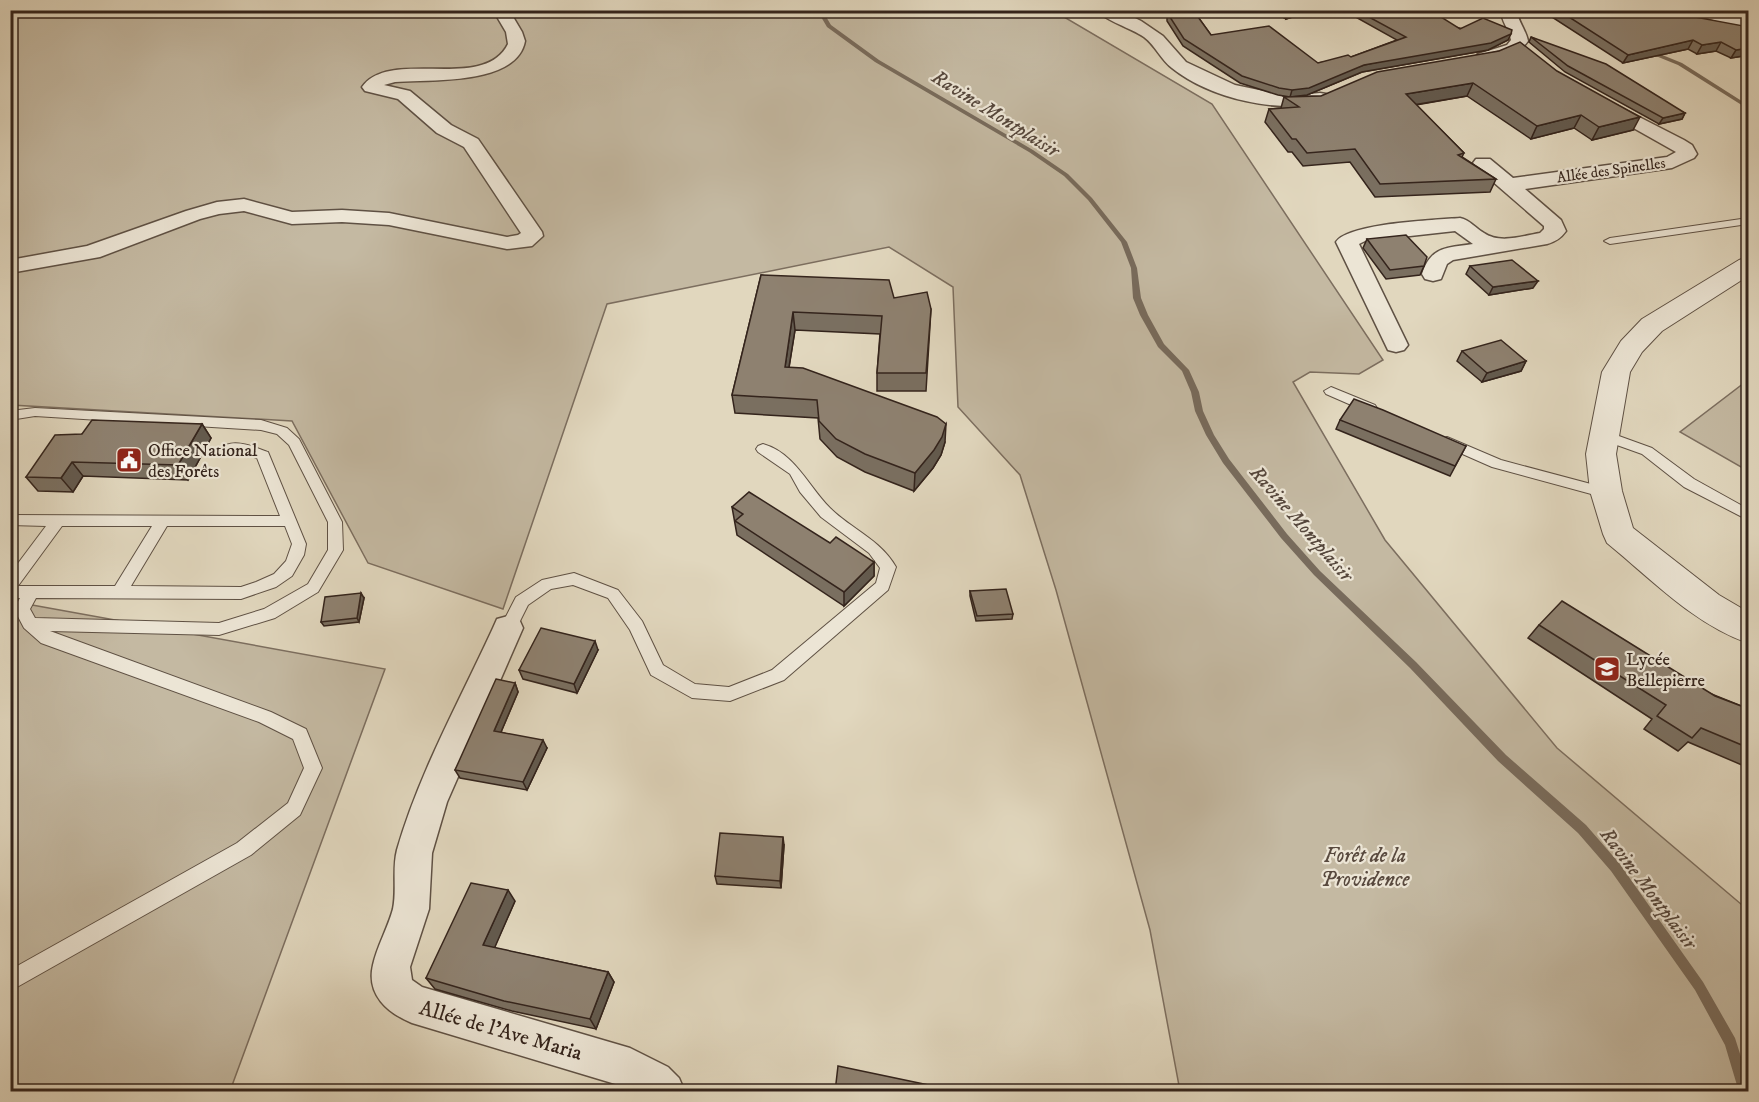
<svg xmlns="http://www.w3.org/2000/svg" width="1759" height="1102" viewBox="0 0 1759 1102" font-family="'IM FELL DW Pica',serif">
  <style>
    .green { fill: #c4b9a2; stroke: #7c6e5f; stroke-width: 1.5 }
    .lines { fill: none; stroke-linecap: round; stroke-linejoin: round }
    .stream { fill: #786b5c; fill-rule: evenodd }
    .service-casing { stroke: #5f5144; stroke-width: 2 }
    .minor-casing { stroke: #5f5144; stroke-width: 3 }
    .tertiary-casing { stroke: #5f5144; stroke-width: 2 }
    .service { fill: #ece5d5; fill-rule: evenodd }
    .minor { fill: #ece5d5; fill-rule: evenodd }
    .tertiary { fill: #ece5d5; fill-rule: evenodd }
    .wall { fill: #7a6f60; stroke: #34241c; stroke-width: 1.5 }
    .shaded-wall { fill: #635a4e; stroke: #34241c; stroke-width: 1.5 }
    .building { fill: #8e8170; stroke: #34241c; stroke-width: 1.5 }
    .labels { text-anchor: middle; stroke-width: 4.5; stroke-linejoin: round; paint-order: stroke }
    .far-street-label { font-size: 15px; fill: #34241c; stroke: #ece5d5 }
    .poi-label { font-size: 18px; fill: #34241c; stroke: #ece5d5; text-anchor: start }
    .water-label { font-size: 20px; font-style: italic; fill: #56473c; stroke: #ece5d5 }
    .near-park-label { font-size: 21px; font-style: italic; fill: #58493e; stroke: #ece5d5 }
    .near-street-label { font-size: 21px; fill: #34241c; stroke: #ece5d5 }
  </style>
  <rect width="100%" height="100%" fill="#e1d7be"/>
  <filter id="stains"><feTurbulence type="fractalNoise" baseFrequency=".00333" numOctaves="4"/><feColorMatrix values="0 0 0 0 .2 0 0 0 0 .09 0 0 0 0 .02 0 0 0 .5 -.17"/></filter>
  <radialGradient id="worn" r=".72"><stop offset=".6" stop-color="#630" stop-opacity="0"/><stop offset="1" stop-color="#630" stop-opacity=".3"/></radialGradient>
  <g class="green">
    <polygon points="10,11 1054,11 1212,104 1383,360 1359,374 1310,372 1293,382 1385,540 1557,748 1748,910 1748,1091 1180,1091 1150,930 1056,590 1020,475 958,407 953,287 889,247 607,304 503,609 368,563 292,421 11,405"/>
    <polygon points="1748,380 1748,471 1680,432"/>
    <polygon points="10,601 385,669 230,1091 11,1091"/>
  </g>
  <g class="lines">
    <g class="stream">
      <polygon points="817,10 822,10 831,25 879,60 1033,150 1068,174 1092,198 1127,242 1137,268 1141,298 1148,315 1164,344 1189,370 1199,392 1203,411 1214,435 1229,459 1287,534 1320,571 1416,662 1506,755 1586,825 1619,863 1703,982 1735,1038 1748,1079 1748,1092 1739,1092 1725,1045 1695,990 1611,871 1578,833 1498,761 1410,668 1314,575 1281,538 1223,463 1206,435 1195,411 1191,392 1182,371 1158,347 1140,315 1133,298 1131,268 1121,242 1088,200 1064,176 1029,152 875,62 827,27"/>
      <polygon points="1646,50 1650,50 1682,63 1748,105 1748,109 1678,65 1646,52"/>
    </g>
    <defs>
      <g id="service">
        <polygon points="1748,218 1748,224 1610,244 1604,241 1610,238"/>
        <polygon points="1331,387 1375,405 1377,408 1375,411 1365,411 1326,394 1324,391"/>
        <path d="M35,408L261,420L287,428L299,439L342,522L343,550L318,592L275,618L219,635L50,631L271,712L306,729L322,768L300,815L251,855L10,991V970L237,843L288,803L304,768L293,739L259,722L41,643L24,628L14,609L20,598H10V574L46,526L10,525V515L280,516L257,458C246,454 229,457 221,449C231,437 255,447 268,452L306,544L304,555L292,576L276,587L241,599L36,598L30,609L35,618L219,623L264,609L308,584L328,550V522L289,445L277,434L261,430L35,416L10,420V411ZM62,526H152L115,586H18ZM167,526H285L292,544L286,561L274,574L256,582L241,587L131,586Z"/>
        <polygon points="1605,431 1652,448 1694,479 1748,509 1748,520 1684,487 1642,454 1600,439 1598,436 1600,433"/>
        <polygon points="1447,437 1501,460 1606,488 1613,493 1606,498 1492,467 1442,445 1440,442 1442,439"/>
        <path d="M763,444C795,453 808,486 830,508C851,529 880,539 896,567L888,590L784,680L730,701L692,698L651,675L630,630L608,598L573,585L551,589L528,605L514,633L508,634L502,633L500,628L516,597L542,580L574,573L618,590L642,621L663,665L695,684L729,687L772,670L876,583L880,568L869,553L821,517L800,492L790,474L758,452L756,449L758,446Z"/>
      </g>
      <g id="minor">
        <path d="M493,10H509L522,32L525,41C517,86 428,79 395,82L384,85L410,91L451,125L478,139L542,232L543,236L532,246L507,249L389,225L342,222L292,224L244,211L219,214L200,219L100,257L10,273V260L87,246L186,211L217,202L244,199L292,212L342,210L389,213L507,237L518,235L521,233L464,147L437,133L398,99L365,91L362,87C390,47 484,93 508,44L506,32Z"/>
        <path d="M1096,10H1119L1141,21L1163,36L1186,62L1235,85L1288,96L1320,93L1326,94L1329,98L1326,102C1279,114 1211,99 1172,68C1161,60 1156,46 1144,37C1131,28 1106,21 1096,10Z"/>
        <path d="M1501,10H1517C1517,20 1526,30 1528,41C1519,54 1495,66 1478,62L1475,58L1478,54L1507,45L1511,40C1509,29 1501,21 1501,10Z"/>
        <polygon points="1687,10 1715,10 1748,20 1748,30 1689,13"/>
        <path d="M1604,99L1684,140L1692,145L1697,154L1694,158L1672,168L1525,189L1561,220L1566,231C1561,238 1555,242 1547,244L1453,260L1447,264L1441,279L1433,281L1425,279L1422,274C1431,246 1447,248 1473,244L1455,231L1365,241L1359,244L1408,345L1404,350L1396,352L1388,350L1336,242C1349,223 1435,220 1460,218C1470,220 1475,228 1484,233C1500,244 1522,236 1540,233L1544,229V226L1476,167L1473,163L1476,159H1490L1513,178L1667,157L1676,152L1598,108L1595,104L1598,100Z"/>
        <path d="M508,616L519,619L523,628L447,802L432,853L429,909L410,967L412,980L422,987L630,1048L668,1067L679,1078L685,1092H633L622,1086L412,1023C388,1013 366,995 373,965C377,946 388,928 393,909C397,890 392,869 397,850C419,773 460,700 493,628L497,619Z"/>
      </g>
      <path id="tertiary" d="M1748,257V276L1662,331L1642,352L1630,372L1616,454L1622,491L1633,528L1719,595L1748,612V643C1695,625 1650,578 1607,543L1603,534L1590,491L1586,454L1602,372L1621,341L1642,319L1739,260Z"/>
    </defs>
    <use href="#service" class="service-casing"/>
    <use href="#minor" class="minor-casing"/>
    <use href="#tertiary" class="tertiary-casing"/>
    <use href="#service" class="service"/>
    <use href="#minor" class="minor"/>
    <use href="#tertiary" class="tertiary"/>
  </g>
  <g class="wall">
    <polygon points="1167,10 1193,10 1211,35 1318,63 1351,57 1397,40 1343,10 1390,10 1390,11 1508,40 1488,50 1362,72 1307,95 1290,97 1278,95 1240,83 1183,46 1167,21"/>
    <polygon points="1269,10 1315,10 1286,19"/>
    <polygon points="1541,10 1685,10 1684,15 1749,55 1731,58 1716,51 1697,54 1688,49 1623,63"/>
    <polygon points="1531,37 1685,113 1682,119 1659,124 1565,72 1529,42"/>
    <polygon points="1499,51 1633,130 1592,140 1574,128 1531,139 1467,96 1416,105 1464,153 1462,157 1496,179 1490,192 1375,197 1350,162 1303,166 1292,152 1288,152 1265,122 1269,109 1281,108 1284,97 1321,96"/>
    <polygon points="1367,239 1424,266 1420,275 1386,279 1363,248"/>
    <polygon points="1470,266 1533,288 1489,295 1466,274"/>
    <polygon points="761,275 894,298 931,309 926,391 877,391 877,373 880,334 795,330 789,368 945,442 941,455 933,468 914,491 865,472 837,457 820,439 818,418 735,413 732,395"/>
    <polygon points="1462,351 1526,361 1521,371 1482,382 1457,361"/>
    <polygon points="1340,420 1466,446 1450,476 1336,429"/>
    <polygon points="202,424 211,438 188,480 83,476 73,492 38,491 26,477 82,434"/>
    <polygon points="732,507 830,543 874,562 874,576 844,606 737,535"/>
    <polygon points="970,591 1013,614 1012,619 976,621 970,596"/>
    <polygon points="364,598 359,622 324,626 321,622"/>
    <polygon points="1539,625 1749,709 1749,768 1688,742 1678,751 1644,729 1652,719 1528,638"/>
    <polygon points="598,650 577,693 523,679 519,670"/>
    <polygon points="515,683 518,692 501,732 547,748 527,790 460,778 455,770"/>
    <polygon points="784,845 781,888 717,884 715,876"/>
    <polygon points="515,901 494,948 608,972 614,982 596,1029 512,1011 435,989 426,978"/>
  </g>
  <g class="shaded-wall">
    <polygon points="1296,10 1315,10 1286,19 1288,13"/>
    <polygon points="1511,34 1508,40 1488,50 1362,72 1307,95 1290,97 1292,90 1364,65"/>
    <polygon points="1693,40 1688,49 1623,63 1628,55"/>
    <polygon points="1721,42 1716,51 1697,54 1702,45"/>
    <polygon points="1749,48 1749,55 1731,58 1736,50"/>
    <polygon points="1473,83 1467,96 1401,107 1406,94"/>
    <polygon points="1685,113 1682,119 1659,124 1663,118"/>
    <polygon points="1581,115 1574,128 1531,139 1537,126"/>
    <polygon points="1640,117 1633,130 1592,140 1599,127"/>
    <polygon points="1538,281 1533,288 1489,295 1493,287"/>
    <polygon points="793,312 795,330 786,385 785,367"/>
    <polygon points="1526,361 1521,371 1482,382 1487,373"/>
    <polygon points="202,424 211,438 188,480 178,465"/>
    <polygon points="946,424 945,442 941,455 933,468 914,491 915,473"/>
    <polygon points="72,462 83,476 73,492 61,478"/>
    <polygon points="874,562 874,576 844,606 844,592"/>
    <polygon points="361,593 364,598 359,622 357,618"/>
    <polygon points="595,641 598,650 577,693 574,684"/>
    <polygon points="515,683 518,692 498,739 494,731"/>
    <polygon points="543,740 547,748 527,790 523,782"/>
    <polygon points="783,837 784,845 781,888 780,881"/>
    <polygon points="508,890 515,901 491,956 483,945"/>
    <polygon points="608,972 614,982 596,1029 590,1019"/>
  </g>
  <g class="building">
    <polygon points="1168,10 1193,10 1211,35 1269,26 1318,63 1348,55 1351,57 1406,37 1356,10 1390,10 1390,11 1414,10 1416,12 1430,10 1460,29 1483,18 1512,30 1511,34 1491,43 1364,65 1309,88 1292,90 1279,88 1242,76 1184,39 1168,14"/>
    <polygon points="1283,10 1296,10 1288,13"/>
    <polygon points="1558,10 1685,10 1684,15 1749,27 1749,48 1736,50 1721,42 1702,45 1693,40 1628,55"/>
    <polygon points="1531,37 1606,64 1685,113 1663,118 1568,66"/>
    <polygon points="1520,42 1557,71 1640,117 1599,127 1581,115 1537,126 1473,83 1406,94 1464,153 1458,155 1496,179 1380,184 1355,149 1307,153 1296,139 1292,139 1269,109 1299,107 1284,97 1321,96 1377,72 1499,51"/>
    <polygon points="1406,235 1427,257 1424,266 1390,270 1367,239"/>
    <polygon points="1512,260 1538,281 1493,287 1470,266"/>
    <polygon points="761,275 889,280 894,298 927,292 931,309 926,373 877,373 882,316 793,312 785,367 803,368 937,417 946,424 942,437 934,450 915,473 865,454 836,439 819,421 817,400 732,395"/>
    <polygon points="1501,340 1526,361 1487,373 1462,351"/>
    <polygon points="1354,399 1383,410 1466,446 1455,466 1340,420"/>
    <polygon points="92,420 202,424 178,465 72,462 61,478 26,477 55,435 82,434"/>
    <polygon points="749,492 830,543 836,537 874,562 844,592 735,521 743,514 732,507"/>
    <polygon points="1006,589 1013,614 977,616 970,591"/>
    <polygon points="361,593 357,618 321,622 325,597"/>
    <polygon points="1562,601 1715,696 1749,709 1749,748 1701,728 1692,738 1657,716 1666,705 1539,625"/>
    <polygon points="541,628 595,641 574,684 519,670"/>
    <polygon points="496,679 515,683 494,731 543,740 523,782 455,770"/>
    <polygon points="720,833 783,837 780,881 715,876"/>
    <polygon points="471,883 508,890 483,945 608,972 590,1019 504,1001 426,978"/>
    <polygon points="838,1066 962,1092 835,1092"/>
  </g>
  <defs>
    <symbol id="civic-square" viewBox="-11 -11 22 22"><rect x="-9" y="-9" width="18" height="18" rx="4" fill="#8f2418" stroke="#ece5d5"/><path d="M-.6-6.5H3V-4.5H.6V-3L4-1V1h2V6H-6V1h2V-1L-.6-3ZM-1.2 2.5V6h2.4V2.5Z" fill="#fff"/></symbol>
    <symbol id="school-square" viewBox="-11 -11 22 22"><rect x="-9" y="-9" width="18" height="18" rx="4" fill="#8f2418" stroke="#ece5d5"/><path d="M0-5L7-2L0 1L-7-2ZM-4 1L0 2.5L4 1V4Q0 6-4 4Z" fill="#fff"/></symbol>
  </defs>
  <g fill-rule="evenodd">
    <use href="#civic-square" x="114" y="445" width="30" height="30"/>
    <use href="#school-square" x="1592" y="654" width="30" height="30"/>
  </g>
  <g class="labels">
    <g class="far-street-label">
      <text transform="translate(1611 170) rotate(-8)" y="5">Allée des Spinelles</text>
    </g>
    <g class="poi-label">
      <text x="148" y="456">Office National<tspan x="148" dy="21">des Forêts</tspan></text>
      <text x="1626" y="665">Lycée<tspan x="1626" dy="21">Bellepierre</tspan></text>
    </g>
    <g class="water-label">
      <text transform="translate(996 113) rotate(32)" y="7">Ravine Montplaisir</text>
      <text transform="translate(1302 523) rotate(49)" y="7">Ravine Montplaisir</text>
      <text transform="translate(1649 888) rotate(53)" y="7">Ravine Montplaisir</text>
    </g>
    <g class="near-park-label">
      <text x="1365" y="862">Forêt de la<tspan x="1365" dy="24">Providence</tspan></text>
    </g>
    <g class="near-street-label">
      <text transform="translate(501 1030) rotate(16)" y="7">Allée de l'Ave Maria</text>
    </g>
  </g>
  <rect width="1759" height="1102" fill="none" stroke="#e1d7be" stroke-width="36"/>
  <rect x="12" y="12" width="1735" height="1078" fill="none" stroke="#34241c" stroke-width="3"/>
  <rect x="18" y="18" width="1723" height="1066" fill="none" stroke="#34241c" stroke-width="1.5"/>
  <rect width="100%" height="100%" filter="url(#stains)"/>
  <rect width="100%" height="100%" fill="url(#worn)"/>
</svg>
